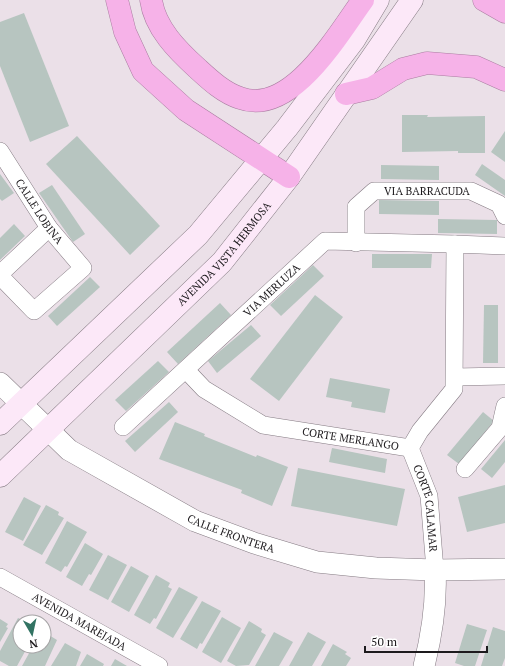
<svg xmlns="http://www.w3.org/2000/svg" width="505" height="666" viewBox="0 0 505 666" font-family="'PT Serif',serif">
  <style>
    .building { fill: #b7c5c0 }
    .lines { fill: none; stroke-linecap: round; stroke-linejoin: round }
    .minor-casing { stroke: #857b83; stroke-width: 18 }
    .tertiary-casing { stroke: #857b83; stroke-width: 22 }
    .secondary-casing { stroke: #857b83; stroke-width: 23 }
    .motorway-casing { stroke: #aa7da1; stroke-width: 23 }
    .minor { stroke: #fff; stroke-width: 17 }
    .tertiary { stroke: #fff; stroke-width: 21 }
    .secondary { stroke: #fce8f8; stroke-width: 22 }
    .motorway { stroke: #f6b2e8; stroke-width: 22 }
    .labels { text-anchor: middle; stroke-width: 4; stroke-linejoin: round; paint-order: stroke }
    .street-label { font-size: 11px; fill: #1d1a1d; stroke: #fff }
  </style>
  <rect width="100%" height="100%" fill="#ebe0e8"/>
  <g class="building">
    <polygon points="24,13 69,126 30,142 0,66 0,22"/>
    <polygon points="402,115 428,115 427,117 485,116 485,153 458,153 458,151 402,152"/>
    <polygon points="505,131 505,162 491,152"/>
    <polygon points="77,136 160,226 130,255 46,164"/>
    <polygon points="482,164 505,180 505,196 475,175"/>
    <polygon points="381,165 439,166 439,180 381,179"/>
    <polygon points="0,174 14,193 2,201 0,199"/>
    <polygon points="52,185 85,234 73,242 39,193"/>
    <polygon points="379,200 439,201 439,215 379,214"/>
    <polygon points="438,219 497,220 497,234 438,233"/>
    <polygon points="14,224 25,236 0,260 0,238"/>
    <polygon points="372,254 432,254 431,268 372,268"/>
    <polygon points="313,265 324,276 281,316 270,305"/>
    <polygon points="90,277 100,287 57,326 48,316"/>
    <polygon points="315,295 343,317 279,401 250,379"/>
    <polygon points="220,303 231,315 178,364 167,352"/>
    <polygon points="484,305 498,305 498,363 483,363"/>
    <polygon points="251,325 261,336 217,373 208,361"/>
    <polygon points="158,361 169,372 126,411 115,400"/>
    <polygon points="330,378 390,389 385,413 351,407 352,402 326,397"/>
    <polygon points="169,402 178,412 135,452 125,441"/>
    <polygon points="483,412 494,421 459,464 447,455"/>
    <polygon points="175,422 205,434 204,436 256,457 257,455 288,467 272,506 241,493 242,490 159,459"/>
    <polygon points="505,440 505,462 492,478 481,469"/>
    <polygon points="332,448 387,459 385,473 329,462"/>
    <polygon points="298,468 405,489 397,526 291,506"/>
    <polygon points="505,485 505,523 467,532 458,497"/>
    <polygon points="24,497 41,506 23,541 5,532"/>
    <polygon points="46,505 59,512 58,515 64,518 42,555 23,545"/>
    <polygon points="67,521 87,532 67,567 65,566 61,572 45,563"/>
    <polygon points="85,543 103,554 91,575 89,574 82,586 66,577"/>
    <polygon points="108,555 127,565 108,600 89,590"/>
    <polygon points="131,566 149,576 129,612 111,602"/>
    <polygon points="156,575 170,583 168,587 172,589 156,619 154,618 150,624 134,615"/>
    <polygon points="179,587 198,597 173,638 156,628"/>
    <polygon points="202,601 221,611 202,644 200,643 197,649 180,639"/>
    <polygon points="222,617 241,628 221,663 202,652"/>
    <polygon points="18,618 27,622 20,622 20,646 28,646 17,666 9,666 0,661 0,651"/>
    <polygon points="0,619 8,624 6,627 8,628 0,642"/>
    <polygon points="249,621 262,629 261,632 266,635 249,665 236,666 227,661"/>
    <polygon points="467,624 487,630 475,666 464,666 455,663"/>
    <polygon points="493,627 505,631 505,658 502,666 481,666"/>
    <polygon points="44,632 57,640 45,666 22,666 33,646 44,646"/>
    <polygon points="274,632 293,642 279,666 255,666"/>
    <polygon points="308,632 326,642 312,666 289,666"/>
    <polygon points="65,643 81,652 76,666 51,666"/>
    <polygon points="333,644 347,652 345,654 351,658 346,666 321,666"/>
    <polygon points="87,654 104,664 103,666 80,666"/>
    <polygon points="115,659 127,666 111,666"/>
  </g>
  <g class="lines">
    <defs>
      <g id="minor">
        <path id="s1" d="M0,151L49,228L83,268L34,311L0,276"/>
        <path id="s2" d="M356,243V207L374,191H471L499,204L505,216"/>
        <polyline points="0,274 49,228"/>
        <path id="s3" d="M186,370L204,389L263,425L410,448L420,431L454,389L455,244L505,246"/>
        <polyline points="455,377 505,376"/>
        <path id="s4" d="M123,427L325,241L455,244"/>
        <path id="s5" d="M410,448L429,496L435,570"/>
        <polyline points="465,469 500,428 505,406"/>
        <path id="s6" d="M0,577L159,666"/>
      </g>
      <g id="tertiary">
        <path id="s7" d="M0,383L69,450L195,521L254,543L317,562L376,568L435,570L505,569"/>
        <path d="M424,666C432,634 437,603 435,570"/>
      </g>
      <g id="secondary">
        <polyline points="0,424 198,235 287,128 354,40 378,0"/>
        <path id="s8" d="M0,476L222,262L289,177L412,0"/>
      </g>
      <g id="motorway">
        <polyline points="117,0 125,32 143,71 186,110 289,177"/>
        <path d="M151,0C155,28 177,50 198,69C210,80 224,93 240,98C291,117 338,34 363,0"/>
        <polyline points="484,0 505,12"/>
        <polyline points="346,94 372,88 403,69 427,63 476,67 505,80"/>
      </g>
    </defs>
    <use href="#minor" class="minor-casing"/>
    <use href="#tertiary" class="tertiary-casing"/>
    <use href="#secondary" class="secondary-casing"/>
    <use href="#motorway" class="motorway-casing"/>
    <use href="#minor" class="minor"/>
    <use href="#tertiary" class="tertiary"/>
    <use href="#secondary" class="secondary"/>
    <use href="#motorway" class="motorway"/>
  </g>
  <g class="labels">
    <g class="street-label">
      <text dy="4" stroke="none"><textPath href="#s2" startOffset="113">VIA BARRACUDA</textPath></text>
      <text dy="4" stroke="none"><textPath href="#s1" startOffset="72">CALLE LOBINA</textPath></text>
      <text dy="4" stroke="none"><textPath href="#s8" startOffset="316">AVENIDA VISTA HERMOSA</textPath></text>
      <text dy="4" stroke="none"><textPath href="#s4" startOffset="202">VIA MERLUZA</textPath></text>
      <text dy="4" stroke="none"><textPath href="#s3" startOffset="184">CORTE MERLANGO</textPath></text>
      <text dy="4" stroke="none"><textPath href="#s5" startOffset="63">CORTE CALAMAR</textPath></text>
      <text dy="4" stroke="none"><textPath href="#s7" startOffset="279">CALLE FRONTERA</textPath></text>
      <text dy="4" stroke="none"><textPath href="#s6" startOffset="91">AVENIDA MAREJADA</textPath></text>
    </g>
  </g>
  <g transform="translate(32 634) rotate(171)"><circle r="19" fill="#ffffff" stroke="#a5a3a5"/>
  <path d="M0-3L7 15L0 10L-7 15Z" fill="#327363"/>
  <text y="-6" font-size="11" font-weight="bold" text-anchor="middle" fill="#1d1a1d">N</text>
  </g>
  <path d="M365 646v6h122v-6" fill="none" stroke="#1d1a1d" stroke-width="2"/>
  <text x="371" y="646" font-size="12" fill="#1d1a1d" stroke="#ffffff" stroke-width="3" paint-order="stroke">50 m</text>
</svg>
